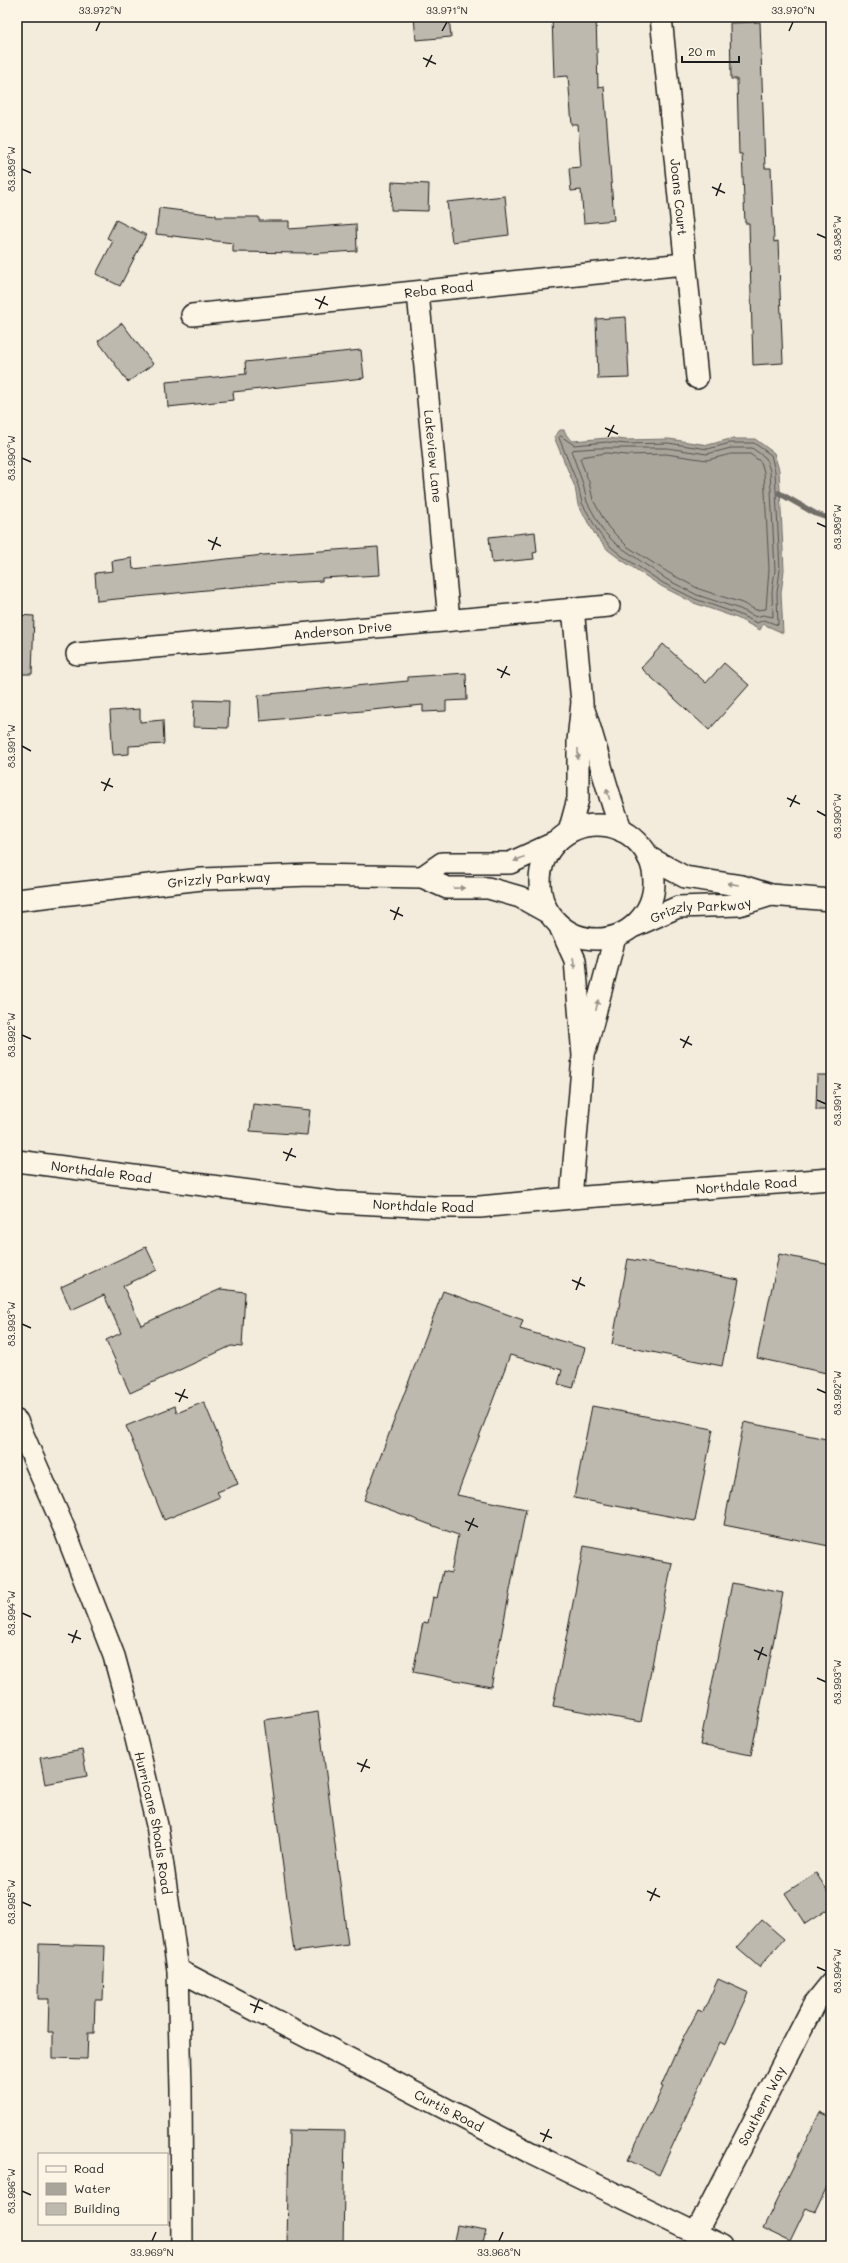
<svg xmlns="http://www.w3.org/2000/svg" width="848" height="2263" viewBox="0 0 848 2263" font-family="Mali,sans-serif">
  <style>
    .water { fill: #aaa59b; stroke: #716e68 }
    .lines { fill: none; stroke-linecap: round; stroke-linejoin: round }
    .shore { stroke: #55534f; stroke-width: 1 }
    .stream { stroke: #716e68; stroke-width: 5.5 }
    .building { fill: #beb9ae; stroke: #1c1c1c }
    .minor-casing { stroke: #1c1c1c; stroke-width: 24 }
    .minor { stroke: #fcf5e5; stroke-width: 21 }
    .oneway { fill: #97938b }
    .ticks { fill: none; stroke: #1c1c1c; stroke-width: 1.5 }
    .labels { text-anchor: middle; stroke-width: 3; stroke-linejoin: round; paint-order: stroke }
    .street-label { font-size: 13px; fill: #1c1c1c; stroke: #fcf5e5 }
    .neatline { fill: none; stroke: #1c1c1c; stroke-width: 1.5 }
    .ticks-label { font-size: 10px; text-anchor: middle; fill: #1c1c1c }
  </style>
  <rect width="100%" height="100%" fill="#f3ecdd"/>
  <filter id="ink" filterUnits="userSpaceOnUse"><feTurbulence type="fractalNoise" baseFrequency=".025" numOctaves="2"/><feDisplacementMap in="SourceGraphic" scale="8" xChannelSelector="R" yChannelSelector="G"/><feConvolveMatrix kernelMatrix="1 2 1 2 8 2 1 2 1" color-interpolation-filters="sRGB"/></filter>
  <g filter="url(#ink)">
    <polygon class="water" points="560,430 564,430 567,436 573,441 607,438 626,440 669,439 708,445 730,439 755,439 774,453 779,470 784,570 781,593 783,633 763,624 760,630 737,618 694,603 661,586 620,559 608,550 596,536 578,505 575,487 554,437"/>
    <g class="lines">
      <g class="shore">
        <polygon points="561,436 574,445 607,442 627,444 668,443 708,449 730,443 754,443 771,455 775,471 780,570 777,593 778,625 764,620 757,623 738,614 695,599 663,583 622,556 611,547 599,533 582,503 578,485 559,438"/>
        <polygon points="598,448 667,448 707,454 731,448 752,448 766,458 770,471 775,570 772,592 773,617 763,615 756,617 740,609 697,595 666,579 615,543 603,531 587,502 583,484 572,453 573,450"/>
        <polygon points="607,453 627,455 666,454 707,460 731,454 750,454 761,462 764,472 769,569 766,609 756,610 742,603 699,589 669,573 628,547 608,527 593,500 589,482 580,459 582,457"/>
      </g>
      <polyline class="stream" points="779,493 816,514 831,519"/>
    </g>
    <g class="building">
      <polygon points="414,17 449,17 451,37 416,40"/>
      <polygon points="552,17 596,17 598,87 604,86 614,220 584,223 581,190 571,191 569,168 581,167 578,125 572,125 568,76 554,77"/>
      <polygon points="760,22 765,168 771,168 774,242 778,241 783,363 753,365 749,223 745,223 742,154 739,154 737,79 731,79 730,23"/>
      <polygon points="392,182 429,184 428,211 391,210"/>
      <polygon points="505,196 509,235 452,242 447,202"/>
      <polygon points="159,208 216,215 216,217 259,217 259,221 289,221 289,229 356,224 357,251 306,254 306,253 233,252 233,243 156,234"/>
      <polygon points="116,220 146,235 120,286 96,274 113,241 107,238"/>
      <polygon points="626,317 629,378 598,379 596,319"/>
      <polygon points="122,323 153,364 128,382 98,341"/>
      <polygon points="361,350 364,378 233,392 234,400 168,407 166,382 246,374 245,362"/>
      <polygon points="535,532 537,552 533,553 534,559 492,563 489,537"/>
      <polygon points="378,547 380,575 322,578 322,581 266,584 97,601 95,573 113,571 112,561 132,558 133,569 264,555"/>
      <polygon points="17,615 34,616 32,674 17,674"/>
      <polygon points="663,644 706,683 724,663 749,685 709,730 641,668"/>
      <polygon points="466,673 467,700 446,701 446,711 423,712 423,705 260,721 258,695 408,681 408,677"/>
      <polygon points="194,700 229,701 228,728 193,727"/>
      <polygon points="140,709 140,722 163,720 164,744 129,746 129,754 113,755 110,711"/>
      <polygon points="817,1075 831,1075 831,1110 816,1110"/>
      <polygon points="253,1104 310,1110 307,1135 250,1131"/>
      <polygon points="146,1247 157,1270 123,1286 141,1325 221,1289 245,1292 242,1347 231,1346 130,1393 106,1340 121,1333 104,1295 71,1310 61,1287"/>
      <polygon points="779,1254 831,1265 831,1374 757,1358"/>
      <polygon points="628,1259 739,1280 722,1366 612,1344"/>
      <polygon points="443,1291 523,1320 520,1329 585,1348 573,1388 558,1384 562,1370 510,1355 457,1495 526,1509 491,1687 413,1672 423,1622 428,1623 433,1597 437,1598 443,1571 451,1573 458,1535 364,1500"/>
      <polygon points="204,1402 238,1484 217,1492 220,1497 164,1520 126,1426 175,1406 177,1413"/>
      <polygon points="592,1406 713,1429 695,1521 574,1498"/>
      <polygon points="744,1422 831,1440 831,1537 829,1546 724,1525"/>
      <polygon points="584,1546 672,1563 641,1722 553,1706"/>
      <polygon points="732,1583 783,1593 751,1755 700,1745"/>
      <polygon points="318,1712 348,1945 294,1952 264,1720"/>
      <polygon points="82,1750 87,1776 45,1784 40,1758"/>
      <polygon points="816,1873 831,1896 831,1907 805,1924 785,1893"/>
      <polygon points="762,1920 784,1939 759,1967 737,1948"/>
      <polygon points="39,1944 105,1946 103,2000 95,2000 94,2033 88,2033 87,2059 53,2058 53,2032 48,2032 49,1999 38,1999"/>
      <polygon points="718,1979 749,1993 725,2045 720,2042 659,2175 628,2160 663,2087 661,2086 676,2052 698,2010 703,2012"/>
      <polygon points="820,2112 831,2117 831,2178 815,2212 806,2208 790,2241 763,2228"/>
      <polygon points="289,2130 345,2131 343,2246 287,2246"/>
      <polygon points="457,2225 486,2230 482,2246 453,2246"/>
    </g>
    <g class="lines">
      <defs>
        <g id="minor">
          <path id="s1" d="M661,17L697,378"/>
          <path id="s2" d="M418,293L449,620"/>
          <path id="s3" d="M192,315L684,264"/>
          <path id="s4" d="M77,654L609,606"/>
          <path d="M584,710C598,750 606,791 622,831"/>
          <circle cx="597" cy="882" r="57"/>
          <polyline points="569,832 578,799 578,741 582,702 573,608"/>
          <polyline points="648,857 685,877 742,886 771,895 831,900"/>
          <polyline points="422,877 442,863 510,863 554,843"/>
          <path id="s5" d="M17,900L202,879L310,875L422,877L447,888H488L520,897L547,912"/>
          <path id="s6" d="M635,926L678,907L739,905L771,895"/>
          <polyline points="560,927 575,960 583,1056 571,1198"/>
          <polyline points="586,1048 615,937"/>
          <path id="s7" d="M17,1161L336,1202L434,1207H480L571,1198L831,1179"/>
          <path id="s8" d="M17,1421L64,1528L114,1656L132,1722L157,1825L178,1970L181,2089L182,2246"/>
          <path id="s9" d="M178,1970L531,2153L722,2246"/>
          <path id="s10" d="M696,2233L814,2004L831,1983"/>
        </g>
      </defs>
      <use href="#minor" class="minor-casing"/>
      <use href="#minor" class="minor"/>
    </g>
    <defs><path id="oneway-solid" d="M-6-.8H1V-3.2L6.5 0L1 3.2V.8H-6Z"/></defs>
    <g class="oneway">
      <use href="#oneway-solid" transform="translate(578 754) rotate(90)"/>
      <use href="#oneway-solid" transform="translate(608 794) rotate(-106)"/>
      <use href="#oneway-solid" transform="translate(519 859) rotate(156)"/>
      <use href="#oneway-solid" transform="translate(733 884) rotate(-171)"/>
      <use href="#oneway-solid" transform="translate(459 888) rotate(-1)"/>
      <use href="#oneway-solid" transform="translate(574 963) rotate(80)"/>
      <use href="#oneway-solid" transform="translate(597 1005) rotate(-78)"/>
    </g>
  </g>
  <path class="ticks" d="M96,31L100,22M442,31L447,22M789,31L793,22M423,58L436,64M426,67L432,55M22,169L31,173M712,187L725,193M716,196L721,183M817,234L826,238M315,299L328,305M319,309L325,296M605,428L618,434M608,437L614,425M22,458L31,462M817,523L826,527M208,540L221,546M212,550L217,537M497,669L510,675M501,678L507,666M22,746L31,751M101,782L113,787M104,791L110,778M787,798L800,804M790,807L796,795M817,811L826,816M390,910L403,916M394,920L399,907M22,1035L31,1039M680,1039L692,1045M683,1048L689,1036M817,1100L826,1104M283,1152L296,1157M286,1161L292,1148M572,1280L585,1286M576,1290L581,1277M22,1324L31,1328M817,1389L826,1393M175,1393L188,1398M179,1402L185,1389M465,1521L478,1527M468,1531L474,1518M22,1613L31,1617M68,1634L81,1639M72,1643L77,1630M754,1650L767,1656M758,1660L763,1647M817,1678L826,1682M357,1763L370,1768M361,1772L367,1759M647,1891L660,1897M650,1901L656,1888M22,1902L31,1906M817,1967L826,1971M250,2004L263,2009M254,2013L259,2000M540,2133L552,2138M543,2142L549,2129M22,2191L31,2195M152,2241L156,2232M499,2241L503,2232"/>
  <g class="labels">
    <g class="street-label">
      <text dy="5" stroke="none"><textPath href="#s1" startOffset="181">Joans Court</textPath></text>
      <text dy="5" stroke="none"><textPath href="#s3" startOffset="248">Reba Road</textPath></text>
      <text dy="5" stroke="none"><textPath href="#s2" startOffset="164">Lakeview Lane</textPath></text>
      <text dy="5" stroke="none"><textPath href="#s4" startOffset="267">Anderson Drive</textPath></text>
      <text dy="5" stroke="none"><textPath href="#s5" startOffset="203">Grizzly Parkway</textPath></text>
      <text dy="5" stroke="none"><textPath href="#s6" startOffset="69">Grizzly Parkway</textPath></text>
      <text dy="5" stroke="none"><textPath href="#s7" startOffset="85">Northdale Road</textPath></text>
      <text dy="5" stroke="none"><textPath href="#s7" startOffset="733">Northdale Road</textPath></text>
      <text dy="5" stroke="none"><textPath href="#s7" startOffset="409">Northdale Road</textPath></text>
      <text dy="5" stroke="none"><textPath href="#s8" startOffset="426">Hurricane Shoals Road</textPath></text>
      <text dy="5" stroke="none"><textPath href="#s10" startOffset="143">Southern Way</textPath></text>
      <text dy="5" stroke="none"><textPath href="#s9" startOffset="305">Curtis Road</textPath></text>
    </g>
  </g>
  <rect width="848" height="2263" fill="none" stroke="#fcf5e5" stroke-width="44"/>
  <rect x="38" y="2153" width="130" height="72" fill="#fcf5e5" stroke="#a29e95"/>
  <rect x="46" y="2166" width="20" height="6" fill="#fcf5e5" stroke="#a29e95"/>
  <text x="74" y="2173" font-size="12" fill="#1c1c1c">Road</text>
  <rect x="46" y="2183" width="20" height="12" fill="#aaa59b" stroke="#a29e95"/>
  <text x="74" y="2193" font-size="12" fill="#1c1c1c">Water</text>
  <rect x="46" y="2203" width="20" height="12" fill="#beb9ae" stroke="#a29e95"/>
  <text x="74" y="2213" font-size="12" fill="#1c1c1c">Building</text>
  <path d="M682 56v6h57v-6" fill="none" stroke="#1c1c1c" stroke-width="2"/>
  <text x="688" y="56" font-size="12" fill="#1c1c1c" stroke="#fcf5e5" stroke-width="3" paint-order="stroke">20 m</text>
  <rect x="22" y="22" width="804" height="2219" class="neatline"/>
  <g class="ticks-label">
    <text x="100" y="14">33.972°N</text>
    <text x="447" y="14">33.971°N</text>
    <text x="793" y="14">33.970°N</text>
    <text transform="translate(11 169) rotate(-90)" y="4">83.989°W</text>
    <text transform="translate(837 238) rotate(-90)" y="4">83.988°W</text>
    <text transform="translate(11 458) rotate(-90)" y="4">83.990°W</text>
    <text transform="translate(837 527) rotate(-90)" y="4">83.989°W</text>
    <text transform="translate(11 746) rotate(-90)" y="4">83.991°W</text>
    <text transform="translate(837 816) rotate(-90)" y="4">83.990°W</text>
    <text transform="translate(11 1035) rotate(-90)" y="4">83.992°W</text>
    <text transform="translate(837 1104) rotate(-90)" y="4">83.991°W</text>
    <text transform="translate(11 1324) rotate(-90)" y="4">83.993°W</text>
    <text transform="translate(837 1393) rotate(-90)" y="4">83.992°W</text>
    <text transform="translate(11 1613) rotate(-90)" y="4">83.994°W</text>
    <text transform="translate(837 1682) rotate(-90)" y="4">83.993°W</text>
    <text transform="translate(11 1902) rotate(-90)" y="4">83.995°W</text>
    <text transform="translate(837 1971) rotate(-90)" y="4">83.994°W</text>
    <text transform="translate(11 2191) rotate(-90)" y="4">83.996°W</text>
    <text x="152" y="2256">33.969°N</text>
    <text x="499" y="2256">33.968°N</text>
  </g>
</svg>
